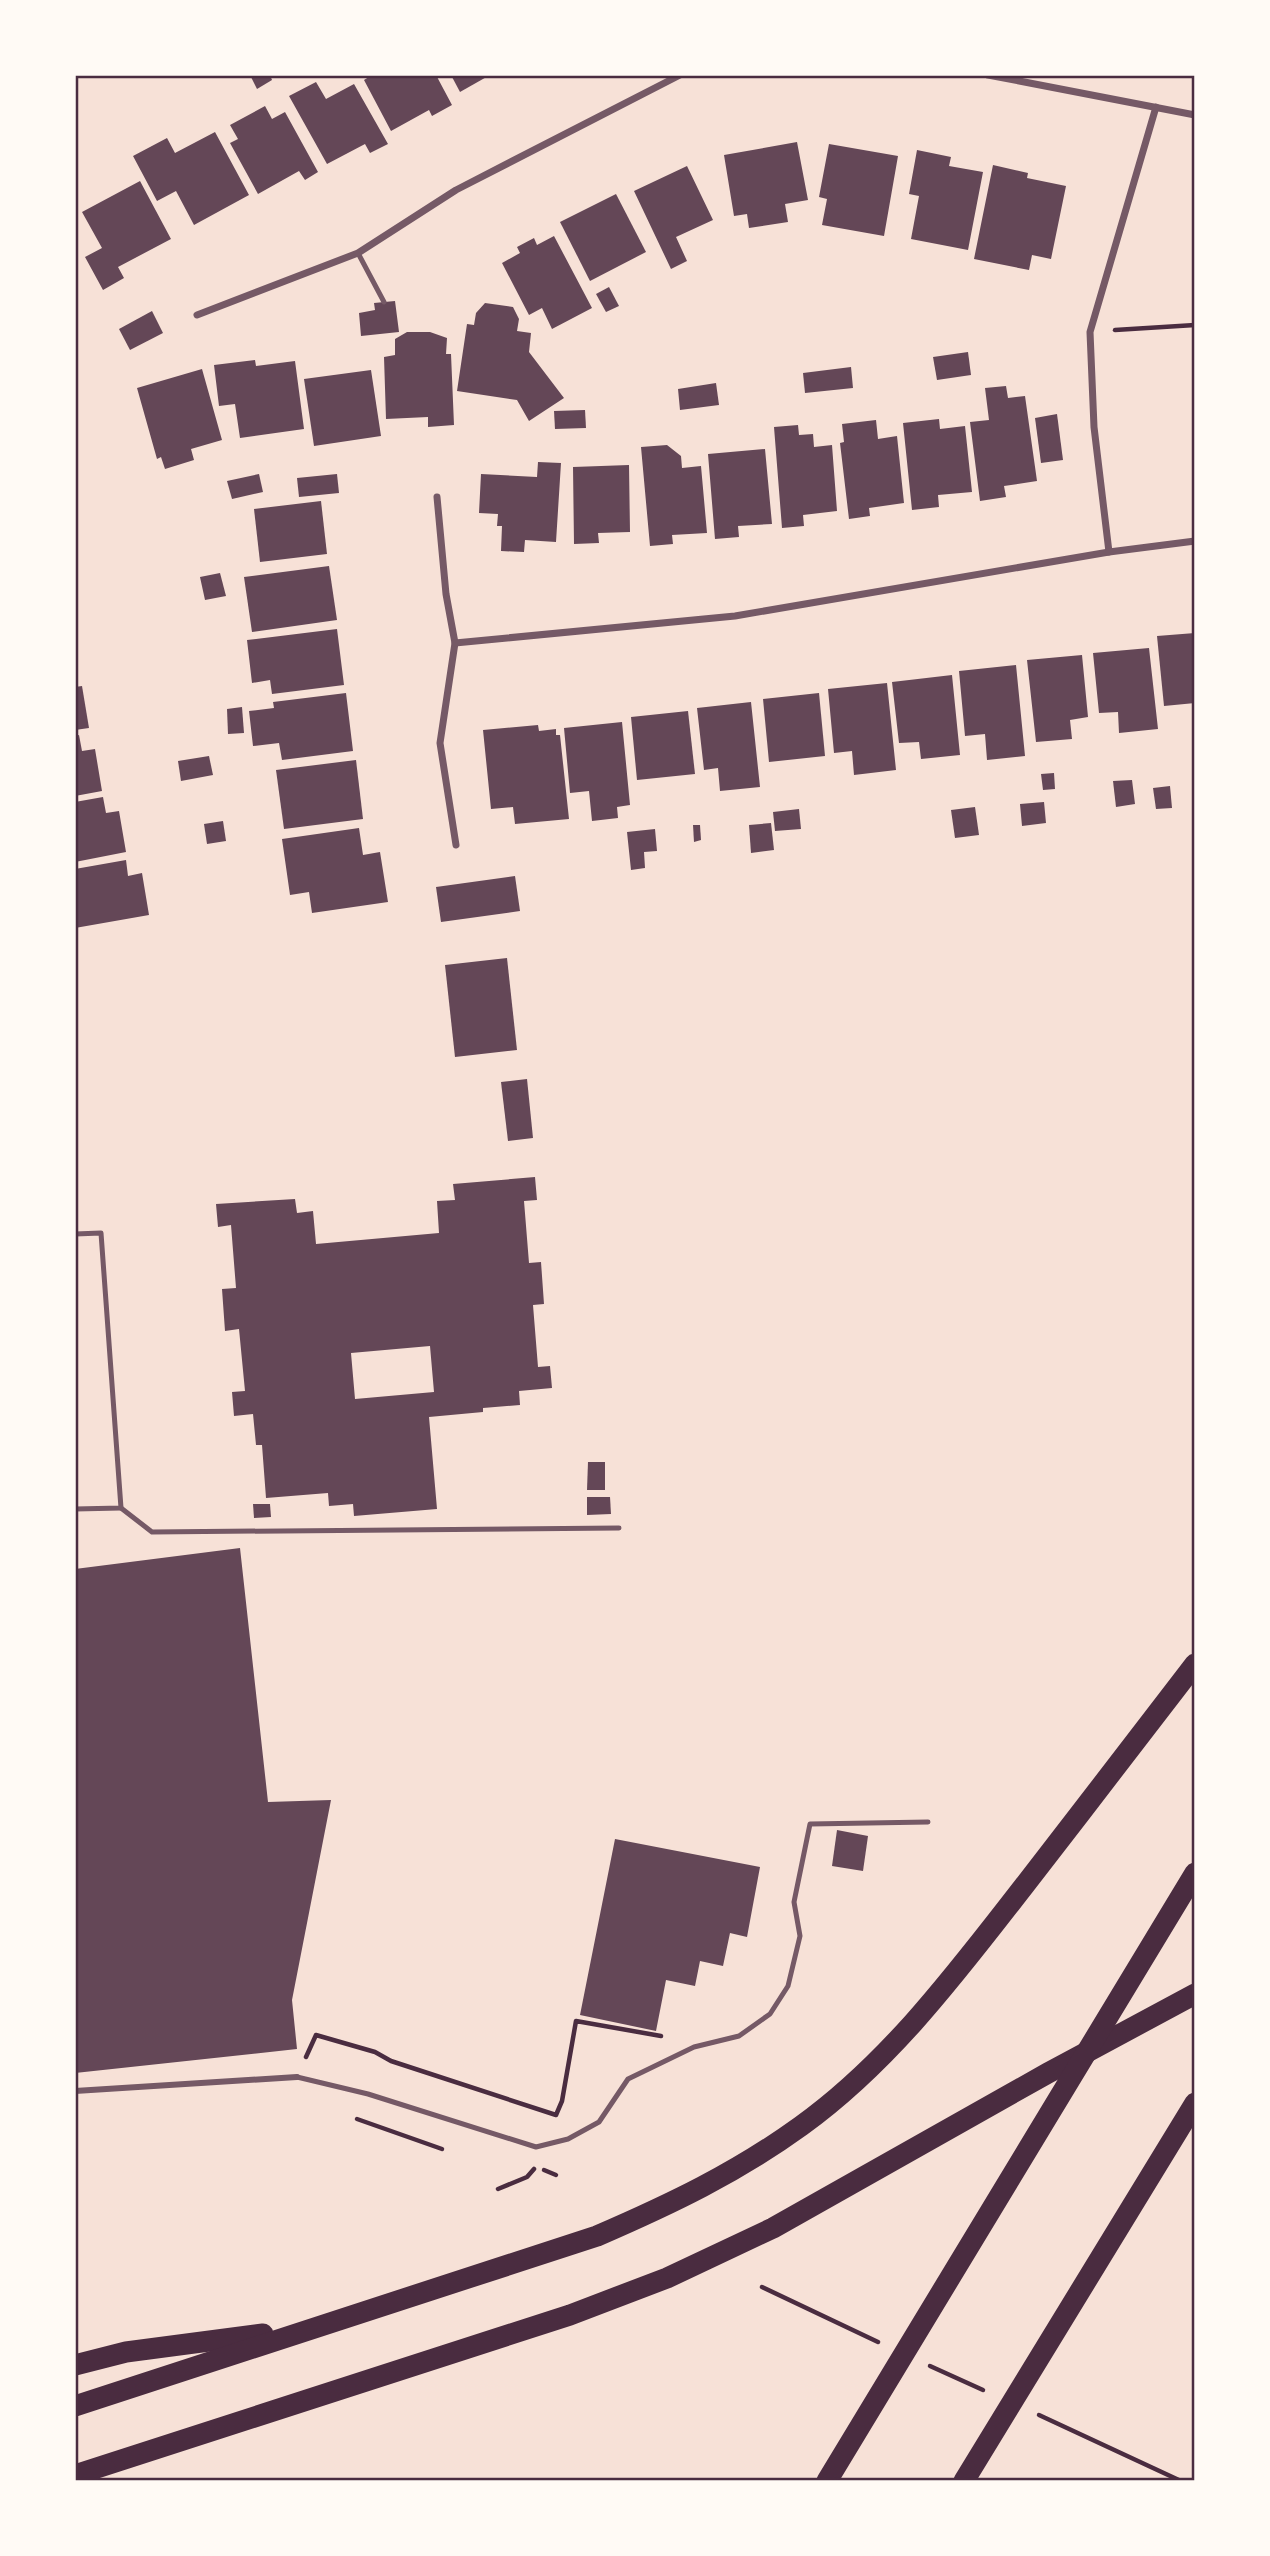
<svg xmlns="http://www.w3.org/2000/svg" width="1270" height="2556" viewBox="0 0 1270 2556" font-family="Overpass,sans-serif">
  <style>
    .building { fill: #644757; fill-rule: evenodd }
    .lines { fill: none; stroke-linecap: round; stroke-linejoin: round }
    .path { stroke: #4a2c40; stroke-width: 4.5 }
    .service { stroke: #755966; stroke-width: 5 }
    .pedestrian { stroke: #755966; stroke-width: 6 }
    .minor { stroke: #755966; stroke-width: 7 }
    .motorway { stroke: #4a2c40; stroke-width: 21 }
    .neatline { fill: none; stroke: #4a2c40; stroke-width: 2.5 }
  </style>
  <rect width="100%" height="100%" fill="#f7e1d7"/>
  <g class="building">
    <polygon points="250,75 270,75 272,80 257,89"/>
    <polygon points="372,75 436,75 452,105 432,116 429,110 391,131 364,80"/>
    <polygon points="451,75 490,75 460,92"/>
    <polygon points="316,82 326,99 354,84 388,144 370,153 365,144 327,164 289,96"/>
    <polygon points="265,106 272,119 285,112 318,172 305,180 299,171 258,194 230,143 238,139 230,125"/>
    <polygon points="215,132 249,195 194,225 176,191 157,201 133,156 167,138 175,153"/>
    <polygon points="797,142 808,200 785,204 788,222 749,228 747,214 734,216 724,155"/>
    <polygon points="829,144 898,156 884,236 822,225 827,199 819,197"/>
    <polygon points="917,150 951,157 949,166 983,172 968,250 911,239 919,196 909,194"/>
    <polygon points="993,165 1028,173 1027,178 1066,186 1051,259 1032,255 1029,270 974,259"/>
    <polygon points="687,166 713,220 676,237 687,261 671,269 634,191"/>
    <polygon points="140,181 171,239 118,267 124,278 103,290 85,257 102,248 82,212"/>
    <polygon points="616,194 646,252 590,281 560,222"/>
    <polygon points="554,236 592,308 552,329 542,308 529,315 502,263 520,253 517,247 534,238 537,245"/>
    <polygon points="609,287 619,306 606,312 596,294"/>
    <polygon points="395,301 399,332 361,336 359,313 375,310 374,303"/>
    <polygon points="485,303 513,307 519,319 517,331 531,333 529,352 564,398 529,421 517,400 457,391 467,324 474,325 476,313"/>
    <polygon points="152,311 163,333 130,350 119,329"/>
    <polygon points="407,332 430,332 447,338 446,354 451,354 454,425 428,427 428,417 386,419 384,357 395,355 395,339"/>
    <polygon points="968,352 971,375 937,380 933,357"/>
    <polygon points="255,360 256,366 295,361 304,429 240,438 235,404 219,406 214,365"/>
    <polygon points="851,367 853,388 805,393 803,373"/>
    <polygon points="202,369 222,440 191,449 194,460 165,469 161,457 157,459 137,388"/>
    <polygon points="371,370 381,436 314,446 304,379"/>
    <polygon points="716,383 719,405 680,410 678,389"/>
    <polygon points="1006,386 1008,398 1025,396 1037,481 1004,486 1006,497 980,501 970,422 989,420 985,388"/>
    <polygon points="585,410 586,428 555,429 554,411"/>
    <polygon points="1057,414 1063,460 1041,463 1035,418"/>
    <polygon points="939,419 940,429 965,426 972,492 938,495 939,507 912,510 903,423"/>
    <polygon points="876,420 878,439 897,436 904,503 869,508 870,516 849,519 840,443 844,442 842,424"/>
    <polygon points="798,425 799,435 813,434 814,447 832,445 837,511 803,515 804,526 782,528 774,427"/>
    <polygon points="667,445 681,456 682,468 701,466 707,533 672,535 673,544 650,546 641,447"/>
    <polygon points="765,449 772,524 738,526 739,537 715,539 708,454"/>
    <polygon points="538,462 561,463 556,542 525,540 524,552 501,551 502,526 497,526 498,514 479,513 481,474 537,477"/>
    <polygon points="629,465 630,532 598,533 599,543 574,544 573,467"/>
    <polygon points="259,474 263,492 232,499 227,481"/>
    <polygon points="337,474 339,493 299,497 297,478"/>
    <polygon points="321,501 327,554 260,562 254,509"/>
    <polygon points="329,566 337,620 252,632 244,577"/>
    <polygon points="220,573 226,596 205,600 200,577"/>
    <polygon points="337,629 344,685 272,694 270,680 252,683 247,640"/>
    <polygon points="1195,633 1195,703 1164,706 1157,636"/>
    <polygon points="1149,648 1158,729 1119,733 1118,712 1099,713 1093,653"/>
    <polygon points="1082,655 1088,717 1070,720 1072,739 1036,742 1027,660"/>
    <polygon points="1016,665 1025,756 987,760 985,734 965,736 959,671"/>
    <polygon points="952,675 960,755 921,759 919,742 899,743 892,682"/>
    <polygon points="887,683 896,770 854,775 852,751 834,753 828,689"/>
    <polygon points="82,686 89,728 75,730 75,687"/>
    <polygon points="346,693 353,751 282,760 279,743 253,746 249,711 274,708 273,702"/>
    <polygon points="819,693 825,756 769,762 763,699"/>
    <polygon points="751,702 760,787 720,791 718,768 704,770 697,708"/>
    <polygon points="242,707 244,733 228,734 227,709"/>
    <polygon points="688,711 695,774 637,780 631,717"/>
    <polygon points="622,722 630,805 617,807 618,818 592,821 589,791 570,793 564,728"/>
    <polygon points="538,725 539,731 556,729 556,735 560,735 569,819 515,824 513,807 491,809 483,730"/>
    <polygon points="79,735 82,751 95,749 102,791 75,796 75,736"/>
    <polygon points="209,756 213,775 181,781 178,761"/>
    <polygon points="356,760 363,819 284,829 276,770"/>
    <polygon points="1054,773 1055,789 1043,790 1041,774"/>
    <polygon points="1132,780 1135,804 1116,807 1113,781"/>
    <polygon points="1170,786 1172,808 1156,809 1153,788"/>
    <polygon points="103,797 106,813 119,811 126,852 75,862 75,802"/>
    <polygon points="1044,802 1046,823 1022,826 1020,804"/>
    <polygon points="975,807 979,835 955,838 951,810"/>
    <polygon points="799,809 801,829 775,831 773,812"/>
    <polygon points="223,821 226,841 207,844 204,824"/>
    <polygon points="771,823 774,850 751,853 749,825"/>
    <polygon points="693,825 700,825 701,840 694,842"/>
    <polygon points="359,828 363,855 380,852 388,902 312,913 309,892 290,895 282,839"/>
    <polygon points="655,829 657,851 644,852 645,868 631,870 627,832"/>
    <polygon points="126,860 128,876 142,873 149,915 75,928 75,869"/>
    <polygon points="515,876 520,911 441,922 436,887"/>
    <polygon points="507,958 517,1050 455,1057 445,965"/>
    <polygon points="527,1079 533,1138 508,1141 501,1082"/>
    <path d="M535,1177L537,1200L524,1201L529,1263L541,1262L544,1304L533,1305L538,1367L550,1366L552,1388L519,1391L520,1405L483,1408V1412L429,1417L437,1509L354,1516L353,1504L329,1506L328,1493L266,1498L262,1445H256L253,1414L234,1416L232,1392L245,1391L239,1329L225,1331L222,1289L236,1288L231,1225L218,1227L216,1204L295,1199L297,1213L313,1211L316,1244L439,1233L437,1201L455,1200L453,1184ZM430,1346L434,1392L355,1399L351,1353Z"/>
    <polygon points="588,1462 605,1462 605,1490 587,1490"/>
    <polygon points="587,1497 610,1497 611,1514 587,1515"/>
    <polygon points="253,1504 270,1504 271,1517 254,1518"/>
    <polygon points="240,1548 268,1802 331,1800 292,2000 297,2049 75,2073 75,1569"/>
    <polygon points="837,1830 868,1836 863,1871 832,1866"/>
    <polygon points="615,1839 760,1867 747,1937 730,1933 723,1966 700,1961 695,1986 666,1980 656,2031 580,2015"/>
  </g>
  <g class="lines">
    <g class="path">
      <polyline points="1115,330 1195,325"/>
      <polyline points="306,2057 316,2035 375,2052 391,2061 556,2115 562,2101 576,2021 661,2036"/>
      <polyline points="357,2119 442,2149"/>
      <polyline points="544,2170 556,2175"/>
      <polyline points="498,2189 527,2177 534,2169"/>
      <polyline points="762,2287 878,2342"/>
      <polyline points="930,2366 983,2390"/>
      <polyline points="1039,2415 1181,2481"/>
    </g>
    <g class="service">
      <polyline points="358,253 384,302"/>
      <polyline points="75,1234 101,1233 121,1508 75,1509"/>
      <polyline points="121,1508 152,1532 619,1528"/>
      <polyline points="297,2077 368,2094 536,2147 568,2139 599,2122 628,2079 694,2047 739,2036 770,2014 788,1986 800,1936 794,1902 810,1824 928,1822"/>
    </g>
    <polyline class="pedestrian" points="75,2091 297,2077"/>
    <g class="minor">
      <polyline points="988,75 1195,115"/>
      <polyline points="197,315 358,253 456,190 680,75"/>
      <polyline points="437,497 446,594 455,643 440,743 456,845"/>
      <polyline points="1109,552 1094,427 1090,332 1156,107"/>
      <polyline points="455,643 735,616 1109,552 1195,541"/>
    </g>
    <g class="motorway">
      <polyline points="75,2365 126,2352 263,2334"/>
      <path d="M75,2406L597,2236C671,2204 736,2173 801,2126C890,2062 957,1972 1024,1886C1081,1812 1138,1739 1195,1664"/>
      <polyline points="75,2475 570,2315 667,2278 773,2228 1048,2073 1195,1994"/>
      <polyline points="827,2481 1195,1873"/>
      <polyline points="964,2481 1195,2103"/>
    </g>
  </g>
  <rect width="1270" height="2556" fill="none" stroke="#fffaf5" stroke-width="154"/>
  <rect x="77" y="77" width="1116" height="2402" class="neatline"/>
</svg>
